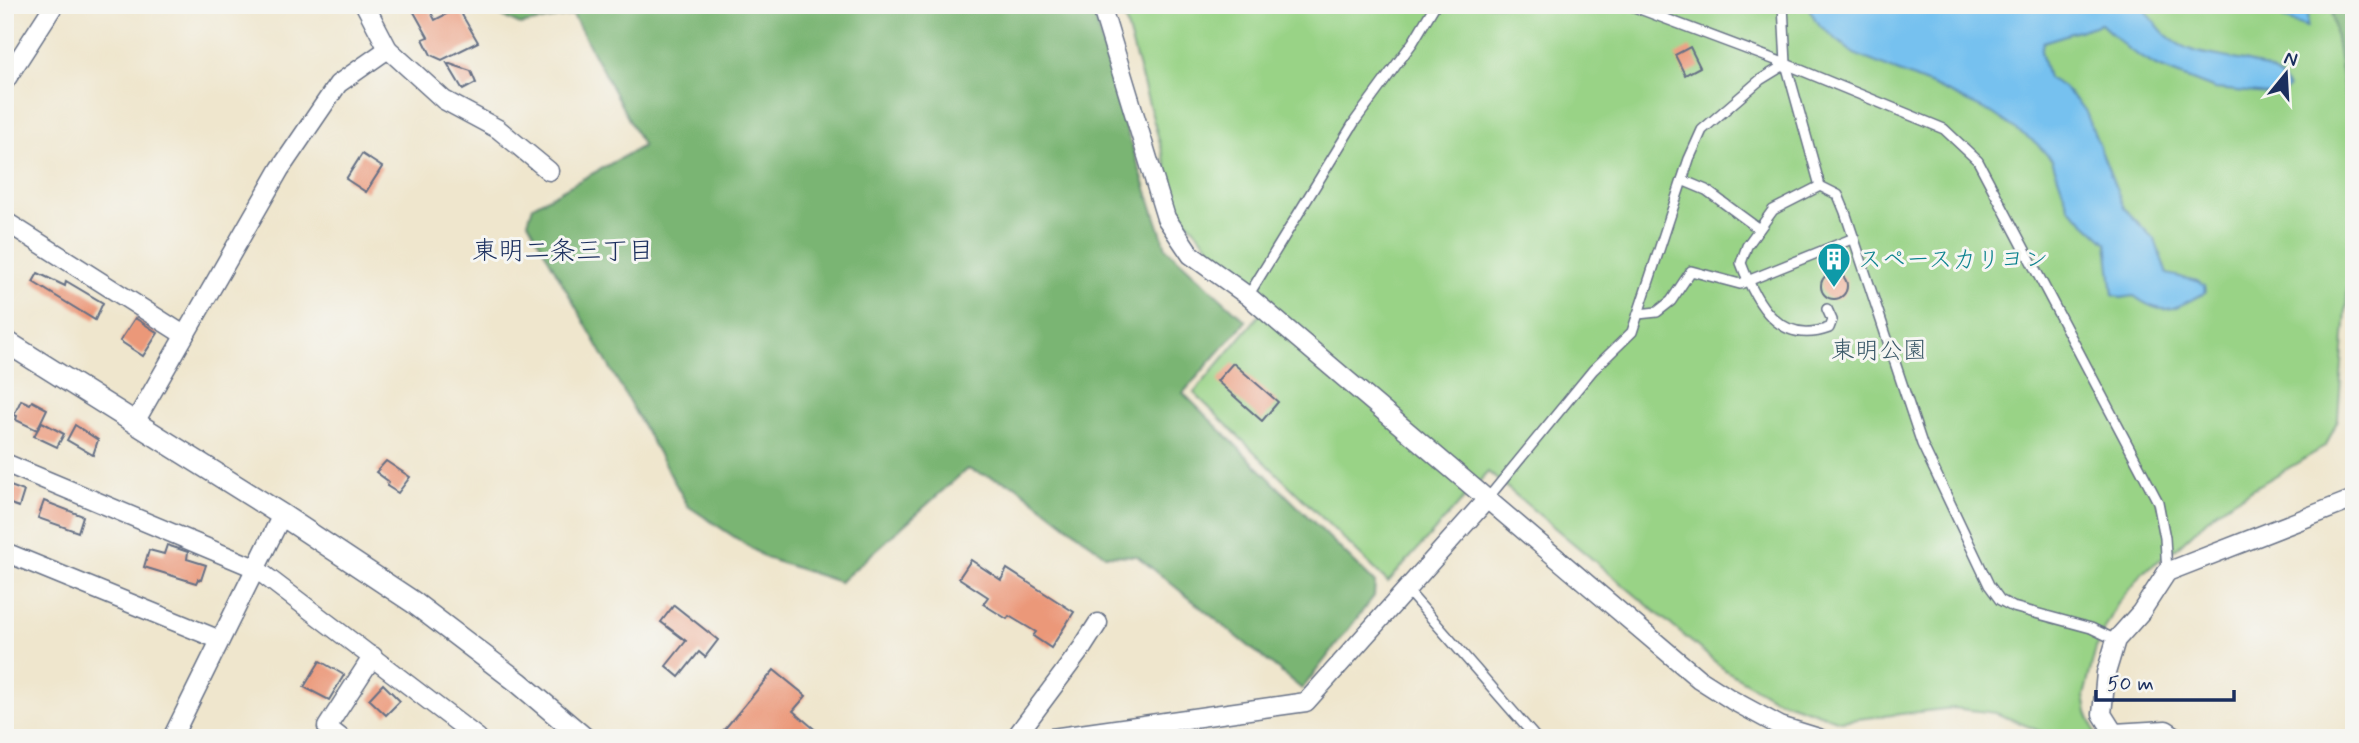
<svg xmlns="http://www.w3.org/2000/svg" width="2359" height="743" viewBox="0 0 2359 743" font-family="Mynerve,'Klee One',sans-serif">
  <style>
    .green { fill: #99d386; stroke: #5a8172; stroke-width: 2 }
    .forest { fill: #7ab573; stroke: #4a7268; stroke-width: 2 }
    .water { fill: #76c1ef; stroke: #4878a6; stroke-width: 2 }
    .building { fill: #eb9879 }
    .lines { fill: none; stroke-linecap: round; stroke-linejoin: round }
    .service-casing { stroke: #656f85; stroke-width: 12 }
    .minor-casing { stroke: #656f85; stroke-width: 21 }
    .tertiary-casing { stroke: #656f85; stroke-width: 24 }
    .service { stroke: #fff; stroke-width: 9 }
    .minor { stroke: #fff; stroke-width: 18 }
    .tertiary { stroke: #fff; stroke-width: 21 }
    .labels { text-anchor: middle; stroke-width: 6; stroke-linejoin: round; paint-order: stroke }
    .culture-label { font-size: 24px; fill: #0d838f; stroke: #f6f6f2; text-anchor: start }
    .park-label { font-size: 24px; fill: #3a5868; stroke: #f6f6f2 }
    .neighbourhood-label { font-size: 26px; fill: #1b2f5e; stroke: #f6f6f2 }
  </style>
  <rect width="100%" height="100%" fill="#f6f6f2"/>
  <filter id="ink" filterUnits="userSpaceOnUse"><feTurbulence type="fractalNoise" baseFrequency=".0143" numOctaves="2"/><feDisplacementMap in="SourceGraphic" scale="14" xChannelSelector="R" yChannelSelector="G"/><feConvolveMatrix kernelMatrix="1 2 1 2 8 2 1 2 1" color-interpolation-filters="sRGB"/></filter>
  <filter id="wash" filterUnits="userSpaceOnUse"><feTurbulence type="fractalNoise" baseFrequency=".00686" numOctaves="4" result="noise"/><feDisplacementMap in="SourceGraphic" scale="28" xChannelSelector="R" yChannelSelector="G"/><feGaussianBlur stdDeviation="1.57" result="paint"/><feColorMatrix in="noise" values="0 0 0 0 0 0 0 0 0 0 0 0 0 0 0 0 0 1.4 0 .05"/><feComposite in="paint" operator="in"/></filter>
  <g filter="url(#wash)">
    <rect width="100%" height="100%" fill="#efe6cd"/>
    <polygon class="green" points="1121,5 2354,5 2354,201 2338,419 2326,446 2217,510 2179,546 2142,573 2117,605 2097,644 2084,696 2087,712 2097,738 2056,738 1996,713 1953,708 1840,721 1773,698 1725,670 1488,472 1388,582 1194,393 1272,300 1213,251 1179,211"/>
    <g class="forest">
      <polygon points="478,5 1092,5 1117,102 1166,248 1246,321 1183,393 1375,583 1374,596 1302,689 1137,556 1105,555 1015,485 967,469 840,582 766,558 688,506 528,222 533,206 643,146 573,15 520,25"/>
      <polygon points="2331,5 2354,5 2354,158"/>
    </g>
    <g class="water">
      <path d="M1807,5H2142C2157,26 2168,43 2194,51C2221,59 2275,59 2288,88L2279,95L2215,89L2156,66L2128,49L2101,24L2043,42L2041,52L2048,78L2062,86L2085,110L2124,208L2155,240L2167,274L2197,281L2204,286L2205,293C2174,308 2165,319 2134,296L2121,298L2113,295L2107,243L2069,208L2052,160L2036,143L1992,113L1934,86L1854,54L1818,24Z"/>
      <polygon points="2261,5 2304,5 2308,9 2307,27 2284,19 2279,11"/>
    </g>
    <g id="blocks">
      <g class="building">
        <polygon points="410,5 427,5 435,20 458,8 478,42 442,60 431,55 423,39 428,37"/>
        <polygon points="1690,47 1700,67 1685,75 1675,55"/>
        <polygon points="447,63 471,71 476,83 463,90"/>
        <polygon points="362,154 382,167 366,192 346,179"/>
        <circle cx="1834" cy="286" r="13"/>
        <polygon points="38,273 65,286 66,281 103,303 95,320 33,282"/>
        <polygon points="135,318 158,333 143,356 120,341"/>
        <polygon points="1233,363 1278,402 1262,421 1217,381"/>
        <polygon points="21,400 30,404 32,401 47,409 37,430 16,420 17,416 14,415"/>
        <polygon points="42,422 64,434 57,447 34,436"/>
        <polygon points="75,425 98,440 93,455 67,440"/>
        <polygon points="386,461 410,477 398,493 387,486 388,481 376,472"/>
        <polygon points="5,484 24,491 19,507 5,502"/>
        <polygon points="44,501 83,516 78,532 38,518"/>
        <polygon points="167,545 188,552 187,559 206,565 201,580 198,579 196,583 144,567 149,550 164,554"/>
        <polygon points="971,560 1001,580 1007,569 1074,612 1051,648 1033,636 1036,632 1009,616 1007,619 983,604 988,597 959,578"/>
        <polygon points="674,605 718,640 705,657 699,652 679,677 666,666 686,641 661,622"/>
        <polygon points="320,661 344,675 329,700 304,687"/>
        <polygon points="774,670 806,696 793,711 825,738 717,738"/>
        <polygon points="383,684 400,701 386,715 369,699"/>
      </g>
    </g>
  </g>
  <g filter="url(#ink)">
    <use href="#blocks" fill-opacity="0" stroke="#656f85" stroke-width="2"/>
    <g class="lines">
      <defs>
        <g id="service">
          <polyline points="1629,5 1786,64 1944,129 1978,161 2158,502 2165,538 2167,572"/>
          <polyline points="1783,5 1786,64 1820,186 1838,195 1845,212 1922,444 1989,585 2000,600 2013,607 2091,628 2116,640"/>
          <polyline points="1682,180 1706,190 1759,229"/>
          <path d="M1820,186L1773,210L1747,246L1741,263C1756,303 1779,346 1829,328L1832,320L1827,309"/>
          <polyline points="1248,296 1355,121 1413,42 1435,5"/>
          <polyline points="1638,314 1657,312 1671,301 1691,271 1740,284 1854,238"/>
          <polyline points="1488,498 1593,370 1632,332 1689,159 1702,130 1760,80 1786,64"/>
          <polyline points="1406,589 1536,738"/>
        </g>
        <g id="minor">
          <polyline points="365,5 388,49 444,100 498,129 549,171"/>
          <polyline points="1101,5 1166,218 1191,255 1248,296 1699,679 1732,700 1780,726 1819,738"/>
          <polyline points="5,81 54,5"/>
          <polyline points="5,221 184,335"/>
          <polyline points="135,422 280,169 338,84 388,49"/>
          <polyline points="5,463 255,568 478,738"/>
          <polyline points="5,552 220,640"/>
          <polyline points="2114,733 2166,730 2178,738"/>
          <polyline points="172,738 282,515"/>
          <polyline points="341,738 327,727 373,656"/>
          <polyline points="1015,738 1082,648 1098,623"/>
          <polyline points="1052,738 1306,702 1488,498"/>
          <polyline points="2114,738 2114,733 2102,714 2106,673 2116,640 2141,612 2167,572 2354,499"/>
        </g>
        <polyline id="tertiary" points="5,341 282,515 413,602 518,682 584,738"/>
      </defs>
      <use href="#service" class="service-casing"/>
      <use href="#minor" class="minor-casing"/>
      <use href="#tertiary" class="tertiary-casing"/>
      <use href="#service" class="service"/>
      <use href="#minor" class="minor"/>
      <use href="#tertiary" class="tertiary"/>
    </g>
  </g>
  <defs>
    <symbol id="building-pin" viewBox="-11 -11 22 30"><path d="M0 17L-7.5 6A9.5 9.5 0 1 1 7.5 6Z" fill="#0f9aa8" stroke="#f6f6f2"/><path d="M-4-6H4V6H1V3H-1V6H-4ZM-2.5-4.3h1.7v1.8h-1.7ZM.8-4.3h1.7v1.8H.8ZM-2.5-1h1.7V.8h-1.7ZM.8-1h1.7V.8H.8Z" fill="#fff"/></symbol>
  </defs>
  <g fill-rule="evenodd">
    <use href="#building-pin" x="1815" y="240" width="38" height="52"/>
  </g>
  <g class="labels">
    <g class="culture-label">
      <text x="1858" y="267">スペースカリヨン</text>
    </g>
    <g class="park-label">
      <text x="1879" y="358">東明公園</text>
    </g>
    <g class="neighbourhood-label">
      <text x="563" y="259">東明二条三丁目</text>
    </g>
  </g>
  <rect width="2359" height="743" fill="none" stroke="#f6f6f2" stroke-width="28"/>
  <g transform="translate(2286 74) rotate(18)" stroke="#f6f6f2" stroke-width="5" paint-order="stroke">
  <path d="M0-5L12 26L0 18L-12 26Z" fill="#1b2f5e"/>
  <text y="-10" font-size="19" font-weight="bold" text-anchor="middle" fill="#1b2f5e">N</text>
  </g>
  <path d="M2096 690v10h138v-10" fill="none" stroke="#1b2f5e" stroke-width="3.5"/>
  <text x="2107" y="690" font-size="21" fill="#1b2f5e" stroke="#f6f6f2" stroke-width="5" paint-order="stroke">50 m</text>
</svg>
